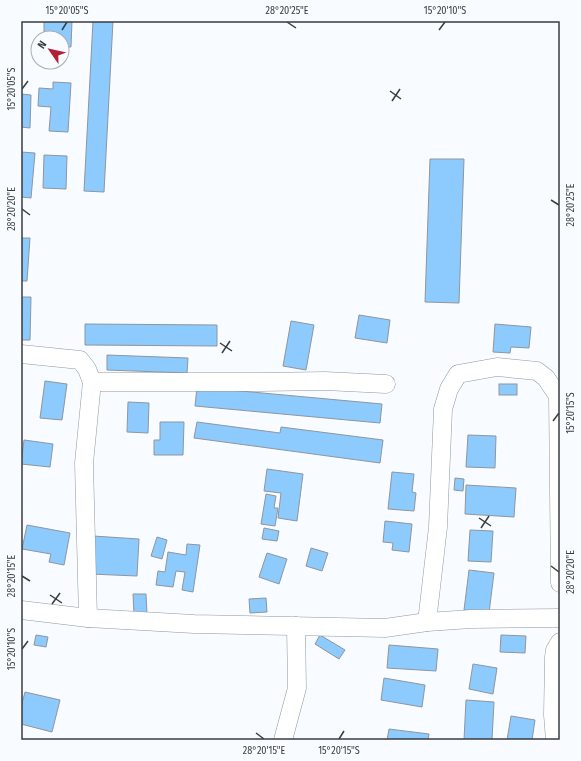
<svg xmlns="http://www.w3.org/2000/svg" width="581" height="761" viewBox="0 0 581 761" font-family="'Fira Sans Condensed',sans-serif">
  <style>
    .building { fill: #8dcafd; stroke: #8e969e }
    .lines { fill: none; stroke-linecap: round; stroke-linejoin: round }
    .minor-casing { stroke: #8f989f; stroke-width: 19 }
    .minor { stroke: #fff; stroke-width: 18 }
    .ticks { fill: none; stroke: #393d40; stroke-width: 1.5 }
    .neatline { fill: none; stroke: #393d40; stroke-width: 1.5 }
    .ticks-label { font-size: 10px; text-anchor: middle; fill: #393d40 }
  </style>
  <rect width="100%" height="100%" fill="#f8fbff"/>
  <g class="building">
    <polygon points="44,21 72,21 71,47 62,47 62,38 44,38"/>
    <polygon points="93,21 113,21 104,192 84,191"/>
    <polygon points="53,82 71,83 68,132 49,131 51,107 38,106 39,88 53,89"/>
    <polygon points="21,94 31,95 30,128 21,127"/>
    <polygon points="21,152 35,153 31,198 21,197"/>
    <polygon points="44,155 67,156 66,189 43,188"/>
    <polygon points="430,159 464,159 459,303 425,302"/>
    <polygon points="21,238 30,238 27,281 21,281"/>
    <polygon points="21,297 31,297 30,340 21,340"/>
    <polygon points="359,315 390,320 387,343 355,338"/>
    <polygon points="291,321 314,325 306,370 283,366"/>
    <polygon points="85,324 217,325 217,346 85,345"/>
    <polygon points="495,324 531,327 529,348 511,347 510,353 493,352"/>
    <polygon points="107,355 188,358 187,373 107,370"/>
    <polygon points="45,381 67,384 62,420 40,418"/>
    <rect x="499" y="384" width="18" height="11"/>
    <polygon points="197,387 382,404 380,423 195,406"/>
    <polygon points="128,402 149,403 148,433 127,432"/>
    <polygon points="160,422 184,422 183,455 154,455 154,440 160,440"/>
    <polygon points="197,422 280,433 281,427 383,440 380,463 194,438"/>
    <polygon points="468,435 496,436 495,468 466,467"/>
    <polygon points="24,440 53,444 50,467 21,464"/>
    <polygon points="267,469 303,474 297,521 278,518 281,493 264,491"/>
    <polygon points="392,472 414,474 412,492 416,493 414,511 388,509"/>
    <polygon points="455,478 464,479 463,491 454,490"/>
    <polygon points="466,485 516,488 514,517 465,514"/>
    <polygon points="266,494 276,496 274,508 278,508 275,526 261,524"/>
    <polygon points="385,521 412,524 409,552 392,550 393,543 383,542"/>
    <polygon points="27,525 70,533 64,565 49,562 51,554 22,549"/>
    <polygon points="264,528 279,531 277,541 262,539"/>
    <polygon points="470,530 493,531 491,562 468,561"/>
    <polygon points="93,536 139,539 137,576 90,574"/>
    <polygon points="157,537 167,540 162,559 151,556"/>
    <polygon points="187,544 200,545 193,592 182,590 185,572 176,571 173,587 156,585 158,571 165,572 168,552 186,555"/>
    <polygon points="311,548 328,553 322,571 306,566"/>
    <polygon points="267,553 287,559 279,584 259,577"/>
    <polygon points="469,570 494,573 489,613 464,610"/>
    <polygon points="133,594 146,594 147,614 134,615"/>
    <polygon points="266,598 267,612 250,613 249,599"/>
    <polygon points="36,635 48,637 46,647 34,645"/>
    <polygon points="320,635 345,650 339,659 315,644"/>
    <polygon points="501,635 526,636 525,653 500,652"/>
    <polygon points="389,645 438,649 436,671 387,668"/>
    <polygon points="473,664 497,668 493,694 469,689"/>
    <polygon points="384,678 425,685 422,707 381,700"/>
    <polygon points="25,692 60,700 52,732 21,724 21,707"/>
    <polygon points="466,700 494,702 492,740 464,740"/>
    <polygon points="511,716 535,720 532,740 507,740"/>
    <polygon points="389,729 429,734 428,740 387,740"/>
  </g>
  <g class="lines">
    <defs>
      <g id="minor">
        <polyline points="21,354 80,360 87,369 92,382 260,382 325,381 386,384"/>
        <polyline points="21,610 88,618 194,624 385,628 427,622 471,619 560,618"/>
        <polyline points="88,618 84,463 92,382"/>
        <polyline points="427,622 438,527 443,409 449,389 458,374 497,367 537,371 546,378 558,396 560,583"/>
        <polyline points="283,740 297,688 296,626"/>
        <polyline points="555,740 553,715 554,657 555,650 560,642"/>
      </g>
    </defs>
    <use href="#minor" class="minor-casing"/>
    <use href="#minor" class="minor"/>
  </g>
  <path class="ticks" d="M287,22L296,28M62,30L67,22M439,30L445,22M22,89L28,81M390,91L401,99M392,101L400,89M551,200L559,205M22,209L30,215M220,343L232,351M222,353L230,341M553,421L559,413M479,518L491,526M481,528L489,516M551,566L559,572M22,576L30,581M50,595L62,603M52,604L60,593M22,649L28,641M256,733L264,739M339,739L344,731"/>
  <rect width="581" height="761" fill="none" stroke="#f8fbff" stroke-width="44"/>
  <g transform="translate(50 50) rotate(304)"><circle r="19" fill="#f8fbff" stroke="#acafb3"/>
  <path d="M0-3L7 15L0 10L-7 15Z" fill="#b21f37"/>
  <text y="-6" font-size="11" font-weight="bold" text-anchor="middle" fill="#393d40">N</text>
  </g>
  <rect x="22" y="22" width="537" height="717" class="neatline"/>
  <g class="ticks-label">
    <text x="67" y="14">15°20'05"S</text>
    <text x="287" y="14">28°20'25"E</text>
    <text x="445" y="14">15°20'10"S</text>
    <text transform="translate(11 89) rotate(-90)" y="4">15°20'05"S</text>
    <text transform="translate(570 205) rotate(-90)" y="4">28°20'25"E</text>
    <text transform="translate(11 209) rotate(-90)" y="4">28°20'20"E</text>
    <text transform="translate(570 413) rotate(-90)" y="4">15°20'15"S</text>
    <text transform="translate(570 572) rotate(-90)" y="4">28°20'20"E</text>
    <text transform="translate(11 576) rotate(-90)" y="4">28°20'15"E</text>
    <text transform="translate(11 649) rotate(-90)" y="4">15°20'10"S</text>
    <text x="264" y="754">28°20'15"E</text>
    <text x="339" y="754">15°20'15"S</text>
  </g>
</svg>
